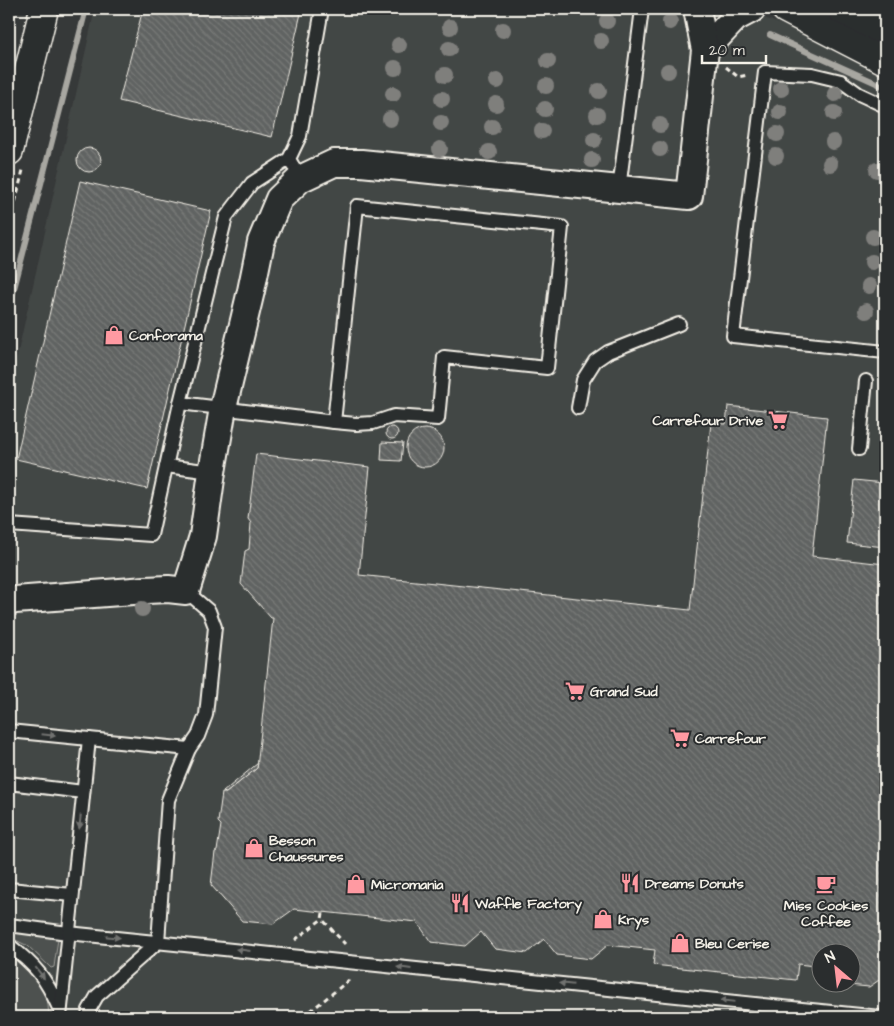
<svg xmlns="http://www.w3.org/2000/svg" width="894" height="1026" viewBox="0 0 894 1026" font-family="'Architects Daughter',sans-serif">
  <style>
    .built { fill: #434645; fill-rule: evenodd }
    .grass { fill: #4e514f; stroke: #a1a19c }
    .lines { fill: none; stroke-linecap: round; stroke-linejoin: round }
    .stream { stroke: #a8a7a1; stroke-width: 6 }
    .building { fill: url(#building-back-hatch); stroke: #f4f1e8 }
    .service-casing { stroke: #f4f1e8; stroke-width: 16 }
    .minor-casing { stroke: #f4f1e8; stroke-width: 30 }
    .tertiary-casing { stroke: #f4f1e8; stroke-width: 31 }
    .secondary-casing { stroke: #f4f1e8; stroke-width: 31 }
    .path { stroke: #f4f1e8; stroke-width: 3; stroke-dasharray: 5 4; stroke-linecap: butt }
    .service { stroke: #2a2d2e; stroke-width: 12 }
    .minor { stroke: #2a2d2e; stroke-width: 26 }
    .tertiary { stroke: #2a2d2e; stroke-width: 28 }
    .secondary { stroke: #2a2d2e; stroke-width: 28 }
    .tree { fill: #7f7f7c }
    .oneway { fill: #71726f }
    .labels { text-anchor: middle; stroke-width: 4; stroke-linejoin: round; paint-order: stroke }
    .poi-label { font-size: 14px; font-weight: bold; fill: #f4f1e8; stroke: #2a2d2e; text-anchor: start }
  </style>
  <defs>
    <pattern id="building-back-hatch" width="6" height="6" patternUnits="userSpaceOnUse" patternTransform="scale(1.25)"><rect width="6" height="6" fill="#616362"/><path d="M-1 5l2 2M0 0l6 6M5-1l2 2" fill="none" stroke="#787a78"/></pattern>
  </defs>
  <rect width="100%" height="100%" fill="#363939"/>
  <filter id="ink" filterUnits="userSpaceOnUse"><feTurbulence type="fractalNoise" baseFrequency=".02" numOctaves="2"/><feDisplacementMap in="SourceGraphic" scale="10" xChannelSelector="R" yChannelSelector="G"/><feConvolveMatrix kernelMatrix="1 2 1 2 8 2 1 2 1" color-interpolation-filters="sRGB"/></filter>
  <g filter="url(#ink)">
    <path class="built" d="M95,9H741L853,52L885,68V1017H42L9,976V392ZM822,954H852V984H822Z"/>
    <g class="grass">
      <polygon points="9,930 55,935 58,939 54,967 51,968 28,946 9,937"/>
      <polygon points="9,955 25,964 47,993 49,1017 14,1017 9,1011"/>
    </g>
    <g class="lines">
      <g class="stream">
        <polyline points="770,35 885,87"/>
        <polyline points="9,308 86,9"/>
      </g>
    </g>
    <g class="building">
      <polygon points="143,9 302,9 272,137 119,101"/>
      <circle cx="89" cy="160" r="12"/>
      <polygon points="80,181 211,211 147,489 16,459"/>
      <polygon points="728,406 827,417 812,556 885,564 885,976 869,987 838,984 852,984 852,954 822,954 822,967 798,964 796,980 653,965 655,950 608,945 591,959 557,955 544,939 527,953 495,949 481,932 465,946 431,942 417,922 294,909 273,924 242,921 211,885 215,852 217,851 221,825 218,822 222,793 226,793 257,768 273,618 271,618 241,584 245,551 249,549 251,523 248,519 256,454 370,467 359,575 690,610 711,423 726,424"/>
      <circle cx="392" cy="433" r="6"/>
      <circle cx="425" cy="448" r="19"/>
      <polygon points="382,442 403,443 401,461 381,460"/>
      <polygon points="885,477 885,547 847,543 854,480 884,483"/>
      <polygon points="258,763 257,768 226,793 223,792"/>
    </g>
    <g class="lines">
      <defs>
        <g id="service">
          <polyline points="885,106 859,94 841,81 812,74 765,72 733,336 885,352"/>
          <polyline points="293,166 289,159 300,136 322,9"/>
          <polyline points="619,189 642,9"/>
          <polygon points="357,206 562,227 547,368 444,357 438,419 394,416 373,423 356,424 334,422"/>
          <polyline points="180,403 334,422"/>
          <polyline points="578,408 583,380 595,361 608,352 679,324"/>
          <polyline points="859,449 866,381"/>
          <polyline points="166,466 212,472"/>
          <polyline points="9,525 151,535 180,403 226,217 252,183 289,159"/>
          <polyline points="9,731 189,749 198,736 206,715 215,627 209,611 186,591"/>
          <polyline points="9,783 83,792"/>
          <polyline points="9,889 72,895"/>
          <polyline points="9,925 68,933 880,1017"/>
          <path d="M9,945C36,966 45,977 59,1008"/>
          <polyline points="60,1017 89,739"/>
          <polyline points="88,1017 89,1010 97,996 158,942 168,800 189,749"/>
        </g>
        <g id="minor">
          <polyline points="705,50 735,18 752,9"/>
          <polyline points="9,602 15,600 146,590 168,589 186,591 203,536 212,472 223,408 251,291 261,242 279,199 300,179 334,163 361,163 689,196 705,50 697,9"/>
        </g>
        <g id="tertiary">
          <polyline points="786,9 885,60"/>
          <polyline points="841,9 885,31"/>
        </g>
        <polyline id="secondary" points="9,151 44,9"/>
      </defs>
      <use href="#service" class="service-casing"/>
      <use href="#minor" class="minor-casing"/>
      <use href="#tertiary" class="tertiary-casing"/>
      <use href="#secondary" class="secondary-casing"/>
      <g class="path">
        <polyline points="726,67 738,77 748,75"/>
        <polyline points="9,228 23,170"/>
        <polyline points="323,913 322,919 345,944"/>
        <polyline points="295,940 322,919"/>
        <polyline points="303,1017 349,980 349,978"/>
      </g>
      <use href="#service" class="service"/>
      <use href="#minor" class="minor"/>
      <use href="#tertiary" class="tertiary"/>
      <use href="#secondary" class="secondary"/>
    </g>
    <g class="tree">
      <circle cx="607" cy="21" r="8"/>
      <circle cx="670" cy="22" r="8"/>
      <circle cx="450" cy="27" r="8"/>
      <circle cx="503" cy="30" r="8"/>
      <circle cx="601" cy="41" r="8"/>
      <circle cx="399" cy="45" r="8"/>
      <circle cx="449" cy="49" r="8"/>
      <circle cx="548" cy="61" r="8"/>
      <circle cx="395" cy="68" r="8"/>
      <circle cx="668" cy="71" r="8"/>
      <circle cx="445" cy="75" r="8"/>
      <circle cx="497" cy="81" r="8"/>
      <circle cx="546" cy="86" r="8"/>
      <circle cx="781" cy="89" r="8"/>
      <circle cx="599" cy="91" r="8"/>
      <circle cx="393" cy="94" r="8"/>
      <circle cx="835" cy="94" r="8"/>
      <circle cx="442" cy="99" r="8"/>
      <circle cx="496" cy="104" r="8"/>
      <circle cx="545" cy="109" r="8"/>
      <circle cx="780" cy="112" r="8"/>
      <circle cx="834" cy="113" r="8"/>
      <circle cx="597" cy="115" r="8"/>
      <circle cx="390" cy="119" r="8"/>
      <circle cx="441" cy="123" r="8"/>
      <circle cx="660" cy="125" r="8"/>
      <circle cx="492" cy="127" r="8"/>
      <circle cx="542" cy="131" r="8"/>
      <circle cx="777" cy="134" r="8"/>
      <circle cx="594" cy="140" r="8"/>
      <circle cx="833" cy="142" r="8"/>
      <circle cx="440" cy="149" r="8"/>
      <circle cx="660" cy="149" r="8"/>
      <circle cx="489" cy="152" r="8"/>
      <circle cx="776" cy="156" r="8"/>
      <circle cx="592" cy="160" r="8"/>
      <circle cx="830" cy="164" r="8"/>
      <circle cx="877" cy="170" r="8"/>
      <circle cx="873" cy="237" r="8"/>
      <circle cx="872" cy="262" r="8"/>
      <circle cx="869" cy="286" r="8"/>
      <circle cx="866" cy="311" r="8"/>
      <circle cx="142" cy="609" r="8"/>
    </g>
    <defs><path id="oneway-solid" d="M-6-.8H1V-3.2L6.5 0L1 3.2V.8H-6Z" transform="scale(1.25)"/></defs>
    <g class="oneway">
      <use href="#oneway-solid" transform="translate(49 735) rotate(6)"/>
      <use href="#oneway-solid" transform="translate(80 822) rotate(96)"/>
      <use href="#oneway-solid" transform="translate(113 937) rotate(6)"/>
      <use href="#oneway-solid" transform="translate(243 950) rotate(-173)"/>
      <use href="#oneway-solid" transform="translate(404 968) rotate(-173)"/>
      <use href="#oneway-solid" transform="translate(40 973) rotate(52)"/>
      <use href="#oneway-solid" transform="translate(566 984) rotate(-174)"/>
      <use href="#oneway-solid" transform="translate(727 1001) rotate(-174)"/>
    </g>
  </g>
  <defs>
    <symbol id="shop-bare" viewBox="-9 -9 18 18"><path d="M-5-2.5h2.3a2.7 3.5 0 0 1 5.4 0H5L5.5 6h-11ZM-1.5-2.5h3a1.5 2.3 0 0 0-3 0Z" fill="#ff9aa2" stroke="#2a2d2e" stroke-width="2.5" paint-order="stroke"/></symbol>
    <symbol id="supermarket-bare" viewBox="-9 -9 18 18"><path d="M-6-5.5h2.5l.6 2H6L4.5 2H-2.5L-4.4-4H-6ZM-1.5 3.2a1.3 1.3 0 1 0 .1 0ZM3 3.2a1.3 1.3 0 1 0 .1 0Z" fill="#ff9aa2" stroke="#2a2d2e" stroke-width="2.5" paint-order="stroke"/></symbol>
    <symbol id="restaurant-bare" viewBox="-9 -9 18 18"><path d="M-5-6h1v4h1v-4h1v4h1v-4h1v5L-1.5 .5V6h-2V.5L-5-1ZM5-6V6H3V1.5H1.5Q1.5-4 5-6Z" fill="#ff9aa2" stroke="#2a2d2e" stroke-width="2.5" paint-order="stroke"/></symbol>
    <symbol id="cafe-bare" viewBox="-9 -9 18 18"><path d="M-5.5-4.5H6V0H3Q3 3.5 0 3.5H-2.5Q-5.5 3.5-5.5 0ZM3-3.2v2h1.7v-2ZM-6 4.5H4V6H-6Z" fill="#ff9aa2" stroke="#2a2d2e" stroke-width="2.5" paint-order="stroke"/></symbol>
  </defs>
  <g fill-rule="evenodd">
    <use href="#shop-bare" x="100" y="321" width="28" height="28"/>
    <use href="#supermarket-bare" x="764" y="406" width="28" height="28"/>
    <use href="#supermarket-bare" x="561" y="677" width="28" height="28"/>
    <use href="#supermarket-bare" x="666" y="724" width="28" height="28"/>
    <use href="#shop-bare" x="240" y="834" width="28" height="28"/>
    <use href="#restaurant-bare" x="616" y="869" width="28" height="28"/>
    <use href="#shop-bare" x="342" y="870" width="28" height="28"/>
    <use href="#cafe-bare" x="812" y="870" width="28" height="28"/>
    <use href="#restaurant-bare" x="446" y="889" width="28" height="28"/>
    <use href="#shop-bare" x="589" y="905" width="28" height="28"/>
    <use href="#shop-bare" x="666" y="929" width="28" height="28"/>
  </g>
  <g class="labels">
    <g class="poi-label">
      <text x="129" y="340">Conforama</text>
      <text x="763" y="425" text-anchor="end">Carrefour Drive</text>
      <text x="590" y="696">Grand Sud</text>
      <text x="695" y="743">Carrefour</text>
      <text x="269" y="845">Besson<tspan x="269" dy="16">Chaussures</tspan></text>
      <text x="645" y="888">Dreams Donuts</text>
      <text x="371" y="889">Micromania</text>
      <text x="475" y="908">Waffle Factory</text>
      <text x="826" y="910" text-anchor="middle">Miss Cookies<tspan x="826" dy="16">Coffee</tspan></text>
      <text x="618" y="924">Krys</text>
      <text x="695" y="948">Bleu Cerise</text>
    </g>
  </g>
  <rect width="894" height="1026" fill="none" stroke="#2a2d2e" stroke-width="30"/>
  <rect x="15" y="15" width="864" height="996" fill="none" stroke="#f4f1e8" stroke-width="2" filter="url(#ink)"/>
  <g transform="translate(836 968) rotate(332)"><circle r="24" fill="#2a2d2e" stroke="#7b7b78"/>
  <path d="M0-4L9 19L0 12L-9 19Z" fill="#ff9aa2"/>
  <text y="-8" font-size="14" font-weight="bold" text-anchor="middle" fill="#f4f1e8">N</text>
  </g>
  <path d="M702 55v8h64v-8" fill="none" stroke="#f4f1e8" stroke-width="2.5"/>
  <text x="709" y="55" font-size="15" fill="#f4f1e8" stroke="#2a2d2e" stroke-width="4" paint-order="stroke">20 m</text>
</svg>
